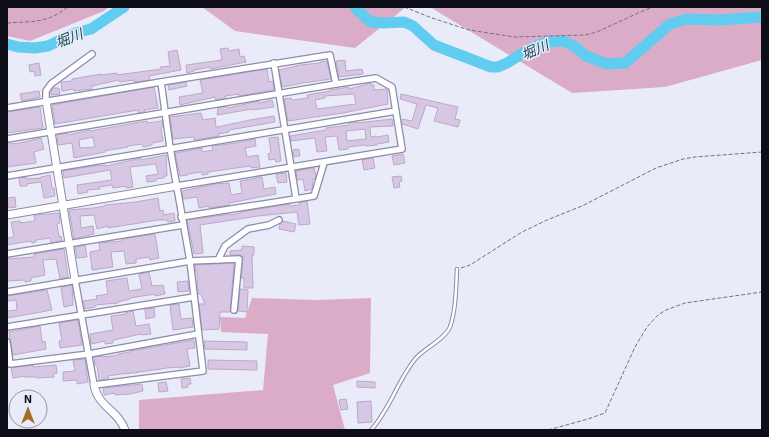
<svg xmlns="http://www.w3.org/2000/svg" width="769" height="437" viewBox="0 0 769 437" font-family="'Exo 2','Noto Sans JP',sans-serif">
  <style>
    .green { fill: #dbacc8 }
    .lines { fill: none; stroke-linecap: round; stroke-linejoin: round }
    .stream { stroke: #60ccef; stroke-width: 2 }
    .river { stroke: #60ccef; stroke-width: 11 }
    .building { fill: #d8c6e5; stroke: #bba9c7; fill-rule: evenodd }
    .service-casing { stroke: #8a8cab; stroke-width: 4.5 }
    .minor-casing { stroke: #8a8cab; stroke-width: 8 }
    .tertiary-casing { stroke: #8a8cab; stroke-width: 9 }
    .path { stroke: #72727f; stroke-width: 1; stroke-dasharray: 4 2; stroke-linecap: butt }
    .service { stroke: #fff; stroke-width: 2.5 }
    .minor { stroke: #fff; stroke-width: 5.5 }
    .tertiary { stroke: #fff; stroke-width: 7 }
    .labels { text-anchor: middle; stroke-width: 3; stroke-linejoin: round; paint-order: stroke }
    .water-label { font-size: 14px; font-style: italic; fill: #1c4b5a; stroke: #eaebf9 }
  </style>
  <rect width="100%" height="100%" fill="#eaebf9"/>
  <g class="green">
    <polygon points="7,7 109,7 104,11 30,41 7,36"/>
    <polygon points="202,7 406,7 355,48 235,31"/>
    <polygon points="430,7 762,7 762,60 665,87 572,93"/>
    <polygon points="252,298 315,300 371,298 370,373 333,385 345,430 139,430 139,400 263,390 268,334 221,332 220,317 245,318"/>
  </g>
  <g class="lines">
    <polyline class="stream" points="7,8 7,7"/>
    <g class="river">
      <polyline points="355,7 357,10 371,22 383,23 404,22 413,26 434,45 491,67 498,67 507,63 531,48 547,42 563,41 574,46 586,56 607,64 625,63 670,24 687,19 720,20 762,17"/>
      <polyline points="7,44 18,47 35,48 48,46 75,33 91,29 124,7"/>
    </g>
  </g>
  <g class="building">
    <polygon points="228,48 229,51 239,49 240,57 244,56 246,62 210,69 210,67 194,70 194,71 187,73 186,65 222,60 220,49"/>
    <polygon points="177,50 181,70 149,76 150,80 134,82 134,80 120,82 119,80 92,86 92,89 74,91 74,89 62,91 61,82 72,81 72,79 101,74 101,75 117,73 117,75 161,69 160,67 170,66 168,52"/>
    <polygon points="345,60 346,71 362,69 363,74 339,77 336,61"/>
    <polygon points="327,61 331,79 303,83 282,87 279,70 300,65 320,63 320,62"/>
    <polygon points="39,63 41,75 35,76 34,71 30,72 29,65"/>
    <polygon points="267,69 269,82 273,81 274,89 273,90 239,96 239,94 225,96 226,98 216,100 215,97 180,105 179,97 203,93 200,80"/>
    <polygon points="186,82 187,86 169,90 168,85"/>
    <path d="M371,83V85H374V90L387,89L388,104L343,113L288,121L284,99L291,98L292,100L308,98L307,95L330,91V90L349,87V89ZM354,94L356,104L317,109L315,100L325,98V96Z"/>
    <polygon points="154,87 158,108 144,110 145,112 138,113 138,110 55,124 52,105"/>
    <polygon points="53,88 59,88 60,94 51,95 51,92"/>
    <polygon points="39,91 40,97 22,101 20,94"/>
    <polygon points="401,94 458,107 455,119 460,120 458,127 434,121 438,108 426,105 418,129 402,124 402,119 412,121 417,104 400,99"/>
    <polygon points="272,100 274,107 253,110 252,109 217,115 218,108 227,106 228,108 259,101 259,103"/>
    <polygon points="40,107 43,128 7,133 7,112"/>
    <polygon points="201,113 203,120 215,118 216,127 217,127 250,120 274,116 275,122 229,130 229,132 218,134 219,136 194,140 194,137 173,139 170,117"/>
    <path d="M392,119L393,126L370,127L371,137L376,136L377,137L388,135L389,142L377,144V145L366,146V145L348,147V149L339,150L337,136L325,137L327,151L317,152L315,138L291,141L290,136L326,130V128L349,125V123L357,122V123ZM365,129L366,139L347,141L346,131Z"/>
    <path d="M147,121V123L162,121L163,126L161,129L163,141L152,143V145L143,147L142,144L128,146V147L104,151L105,152L74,158L72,143L58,145L57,135L67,133V135L90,130V131ZM93,137L95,147L80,148L79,140Z"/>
    <polygon points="278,137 281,161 276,162 275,159 269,160 268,154 271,153 269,138"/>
    <polygon points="41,138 44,149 34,152 36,163 7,167 7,144 20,143"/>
    <polygon points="255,139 256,146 245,148 247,157 258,155 260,167 251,168 250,166 208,172 208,174 202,175 202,172 187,174 188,175 180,176 175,153 202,148 202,152 213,150 212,146 236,143"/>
    <polygon points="299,149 300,156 294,157 293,150"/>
    <polygon points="403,154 405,163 394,165 392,156"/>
    <polygon points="166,155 167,176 164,176 164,178 156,179 156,181 147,182 146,176 158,174 156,164 130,167 133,187 126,188 126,186 113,188 112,185 99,187 100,189 87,190 88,192 78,194 77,185 112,180 110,170 64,178 63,171 94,166 106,165 106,166 141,158 141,160"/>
    <polygon points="373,158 375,168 364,170 362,160"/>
    <polygon points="314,168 316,176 315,179 312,180 313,185 312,189 305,191 303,179 297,180 296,171"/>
    <polygon points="286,173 287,182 278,183 276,174"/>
    <polygon points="50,175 52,188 54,188 55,196 44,198 41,182 27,184 27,186 20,186 19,178 26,177 26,179 41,178 41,177"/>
    <polygon points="401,176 402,181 399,182 400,187 394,188 392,177"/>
    <polygon points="262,177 264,189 275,187 276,194 229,203 229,205 209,208 209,206 199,208 197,197 183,199 182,191 215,184 229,183 231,195 242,193 240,181"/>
    <polygon points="15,197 16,207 8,208 7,198"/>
    <polygon points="158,198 160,211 163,210 164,215 174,213 175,221 168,222 167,220 158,220 108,228 108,226 97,229 94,215 80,216 81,228 93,226 94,234 74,239 69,210 93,208 105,206 105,205 136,202"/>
    <polygon points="307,201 310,224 299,225 297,212 258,216 200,225 203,253 194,254 187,220 230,214 231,215 240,213 240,212 290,204 290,206 299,205 299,203"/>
    <polygon points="59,213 60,223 57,224 59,237 61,236 62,241 51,243 50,238 36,240 36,242 32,243 31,241 7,245 7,238 14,237 11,222 20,221 20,223 35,221 34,215"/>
    <polygon points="283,221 296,224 294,232 279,229 280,224"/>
    <polygon points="155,234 159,258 150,260 149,257 136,259 136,263 126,264 124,251 111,252 113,267 92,270 90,252 100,250 99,243 122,241 122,239"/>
    <polygon points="85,245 87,257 77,258 75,247"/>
    <polygon points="242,246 254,247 254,255 252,255 253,288 244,288 244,278 241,278 243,257 239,255 230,255 230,251 242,250"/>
    <polygon points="64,249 68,277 60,279 56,259 43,260 45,275 31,278 31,281 25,282 25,280 7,281 7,259 34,257 34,254"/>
    <polygon points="234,263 230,312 220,312 219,329 202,330 199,304 205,304 201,294 198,294 197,272 196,272 195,265"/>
    <polygon points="149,272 152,286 163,285 165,294 155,296 155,294 130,298 130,299 118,302 118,303 95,305 95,307 85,309 83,301 97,299 96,296 108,294 106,281 127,278 129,291 142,289 139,274"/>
    <polygon points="188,281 189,291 178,292 177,282"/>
    <polygon points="72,285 73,305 64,307 61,287"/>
    <polygon points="240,289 248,290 247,312 238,311"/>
    <polygon points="47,290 52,310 8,318 7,311 17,310 16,300 7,301 7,296"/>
    <polygon points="179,304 181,319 192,318 193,327 173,330 170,305"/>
    <polygon points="154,308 155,317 146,319 145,309"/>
    <polygon points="133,311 136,326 149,324 151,334 141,335 141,334 113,340 113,343 105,344 105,341 91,344 90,334 113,330 111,316 126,314 125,313"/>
    <polygon points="78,320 82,345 60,348 59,341 62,341 59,323"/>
    <polygon points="40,326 42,342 45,341 46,349 13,355 9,332"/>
    <polygon points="194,340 195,348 187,349 190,366 179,368 179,367 167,368 133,373 121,374 108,376 108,379 99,380 97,365 95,365 94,357 104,356 104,357 118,355 118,354 130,352 130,351"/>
    <polygon points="204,341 247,342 247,350 205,349"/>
    <polygon points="85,359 88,382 77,384 77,380 63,381 63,372 75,371 73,360"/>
    <polygon points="208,360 257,361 257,370 208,369"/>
    <polygon points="33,365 33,367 56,365 57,373 53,374 54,377 37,378 37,377 24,377 24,376 13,378 11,368"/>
    <polygon points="190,378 191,384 188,384 188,387 182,388 181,379"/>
    <polygon points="357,381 375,382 375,388 357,387"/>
    <polygon points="166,382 168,391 159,392 158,383"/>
    <polygon points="142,384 143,391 125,395 125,394 115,395 115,393 104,395 103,388"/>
    <polygon points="346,399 348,409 341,410 339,400"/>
    <polygon points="371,401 372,422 358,423 357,402"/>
  </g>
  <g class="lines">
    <defs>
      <path id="service" d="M371,430C391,408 398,379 416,358C425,348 445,339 450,327C456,310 456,288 457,269"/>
      <g id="minor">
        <polyline points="274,63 296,198"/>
        <polyline points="46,101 46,91 51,84 92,54"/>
        <polyline points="7,108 161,82 330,55 336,84"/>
        <polyline points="7,139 336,84 376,78 392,87 402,149 177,186"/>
        <polyline points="7,176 396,111"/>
        <polyline points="181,217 314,196 324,163"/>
        <polyline points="7,254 183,225"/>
        <polyline points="218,260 225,246 248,229 269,225 279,220"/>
        <polyline points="75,280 94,385 203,371 190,261 170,148 161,82"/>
        <polyline points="7,292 190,261 239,259 234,310"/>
        <polyline points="7,327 194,297"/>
        <polyline points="7,342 10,364 89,354 198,334"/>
      </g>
      <g id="tertiary">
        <polyline points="46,101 75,280"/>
        <polyline points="7,215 177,186"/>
        <path d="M94,385C98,407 118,410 125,430"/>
      </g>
    </defs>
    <use href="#service" class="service-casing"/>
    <use href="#minor" class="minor-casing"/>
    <use href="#tertiary" class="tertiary-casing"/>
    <g class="path">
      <polyline points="404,7 432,18 469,30 515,37 585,35 597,32 638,13 653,7"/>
      <path d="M7,23C33,21 46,24 68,7"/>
      <polyline points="461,268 470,265 522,232 547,220 582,206 656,168 683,159 695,157 762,152"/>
      <polyline points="548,430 588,419 605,413 635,347 647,327 658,315 666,310 685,303 762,292"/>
    </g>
    <use href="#service" class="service"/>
    <use href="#minor" class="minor"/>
    <use href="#tertiary" class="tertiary"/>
  </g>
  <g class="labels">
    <g class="water-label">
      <text transform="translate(69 38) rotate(-21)" y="5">堀川</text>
      <text transform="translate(535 50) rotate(-23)" y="5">堀川</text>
    </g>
  </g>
  <rect width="769" height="437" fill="none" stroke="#0e0e19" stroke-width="16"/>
  <g transform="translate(28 409)"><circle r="19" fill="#eaebf9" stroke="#92939f"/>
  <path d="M0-3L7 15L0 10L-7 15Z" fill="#a26f26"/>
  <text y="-6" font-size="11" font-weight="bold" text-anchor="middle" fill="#0e0e19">N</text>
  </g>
</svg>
